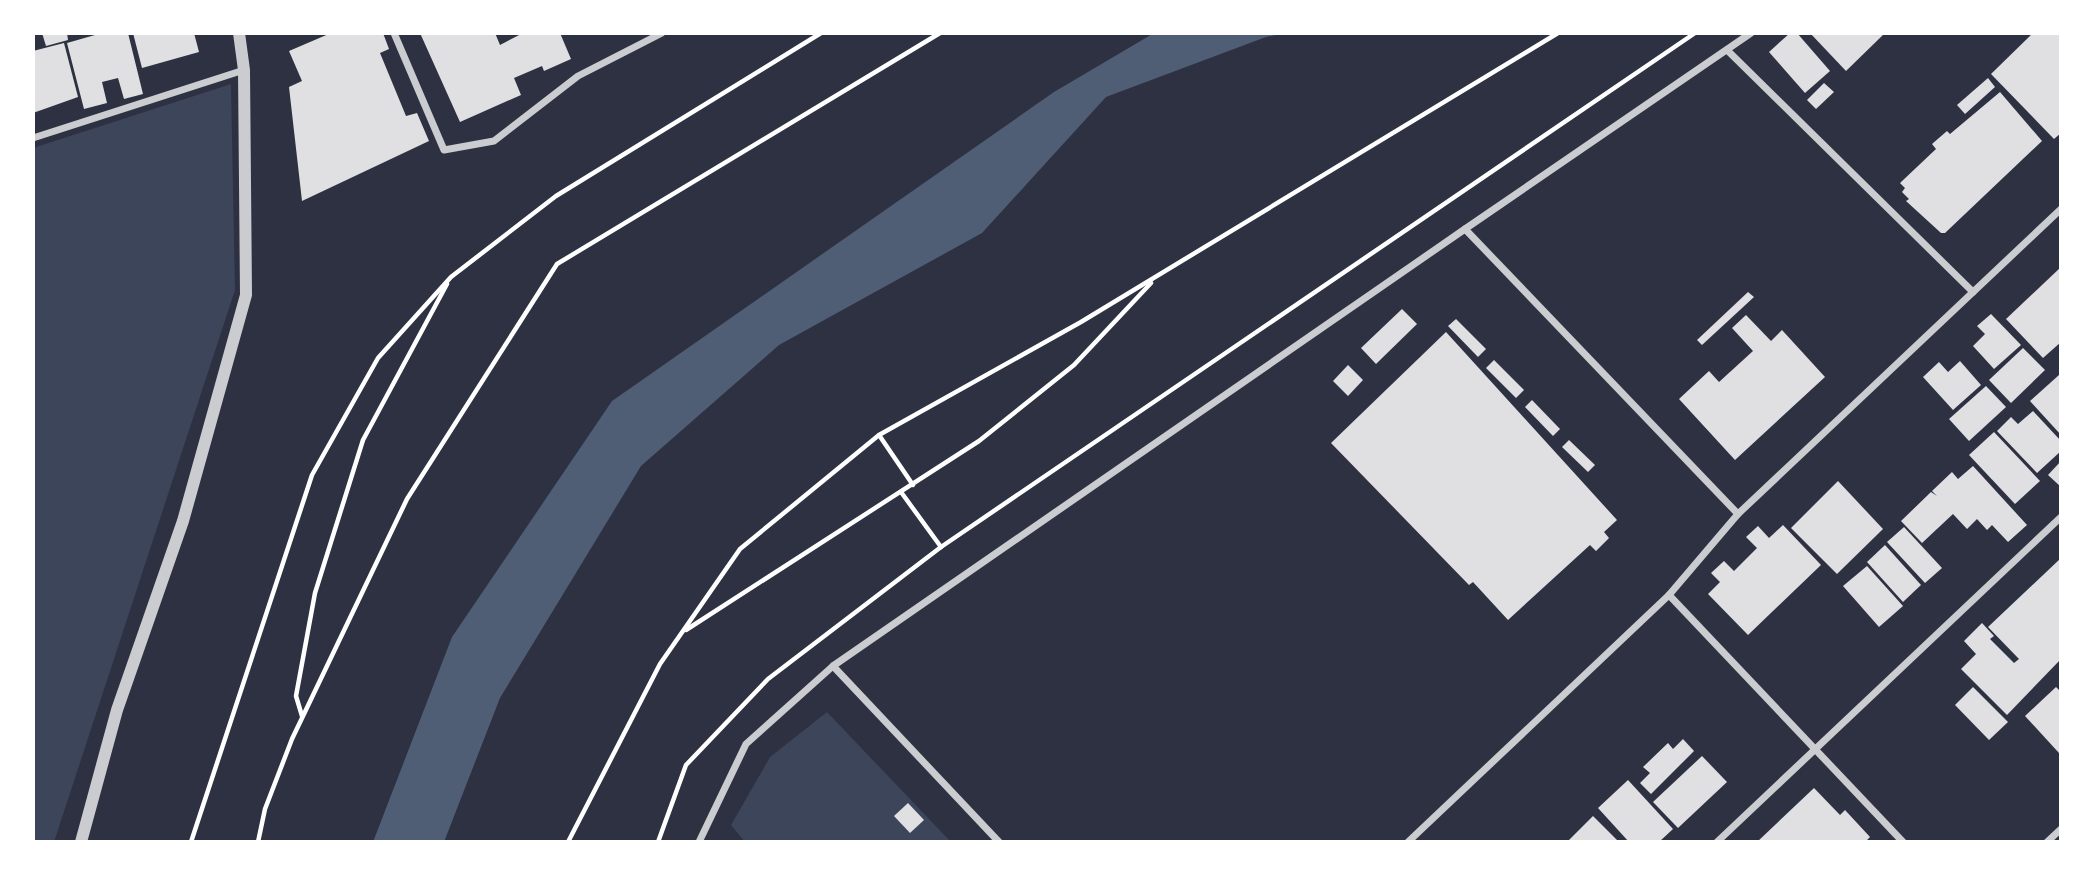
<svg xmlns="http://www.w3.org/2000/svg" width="2094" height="875" viewBox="0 0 2094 875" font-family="Cabin,sans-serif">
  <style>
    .green { fill: #3c4559 }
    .water { fill: #4f5d75 }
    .building { fill: #e0e0e3 }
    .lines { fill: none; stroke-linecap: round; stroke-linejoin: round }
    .path { stroke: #fff; stroke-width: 4.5 }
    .minor { stroke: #caccd0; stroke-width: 7 }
    .tertiary { stroke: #caccd0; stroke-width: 12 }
  </style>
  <rect width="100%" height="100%" fill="#2d3142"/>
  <g class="green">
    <polygon points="231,84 235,290 54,842 33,842 33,148"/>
    <polygon points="827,712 951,842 745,842 731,825 770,757"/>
  </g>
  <polygon class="water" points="1154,33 1286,33 1266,37 1106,97 982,233 779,345 641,466 500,698 444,842 373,842 452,637 612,401 1054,92"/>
  <g class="building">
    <polygon points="42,33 67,33 68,40 46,46"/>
    <polygon points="102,33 128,33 143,94 124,99 118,78 102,82 107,103 84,109 67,43"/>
    <polygon points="133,33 194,33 199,52 142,68"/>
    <polygon points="331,33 383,33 389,49 380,53 406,116 417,113 429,141 302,201 289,87 302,81 289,51"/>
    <polygon points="420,33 495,33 500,45 523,33 560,33 571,59 544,71 542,66 514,78 521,95 460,122"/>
    <polygon points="1790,33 1797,33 1830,71 1805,93 1769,52"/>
    <polygon points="1810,33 1885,33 1846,71"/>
    <polygon points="2033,33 2061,33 2061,133 2054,139 1991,74"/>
    <polygon points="64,43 78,97 33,113 33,51"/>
    <polygon points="1988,78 1995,87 1965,114 1957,105"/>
    <polygon points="1824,83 1834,92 1816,109 1807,100"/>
    <polygon points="2000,92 2042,141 1945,233 1941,233 1906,201 1909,199 1902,192 1905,188 1900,183 1936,149 1932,144 1947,131 1950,134"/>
    <polygon points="2061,267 2061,342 2043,358 2006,319"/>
    <polygon points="1748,292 1754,297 1702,345 1697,340"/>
    <polygon points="1402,309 1417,324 1376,364 1361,348"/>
    <polygon points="1991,314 2021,345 1994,369 1973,346 1985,334 1977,326"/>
    <polygon points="1746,315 1771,341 1782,330 1825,377 1735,460 1679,399 1709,371 1719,382 1753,351 1732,328"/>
    <polygon points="1456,319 1486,349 1478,357 1448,326"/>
    <polygon points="1446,332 1617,520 1604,532 1609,538 1596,551 1590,545 1508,620 1473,582 1469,585 1331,443"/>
    <polygon points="2023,348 2045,370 2011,403 1989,380"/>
    <polygon points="1494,360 1524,390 1516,398 1486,368"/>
    <polygon points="1960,361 1981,385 1953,410 1923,377 1939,362 1948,372"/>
    <polygon points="1348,365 1363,380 1348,396 1333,381"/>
    <polygon points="2059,375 2061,377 2061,435 2030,401"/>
    <polygon points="1986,386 2006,407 1969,441 1949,419"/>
    <polygon points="1532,400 1560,429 1553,436 1525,407"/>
    <polygon points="2033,411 2061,441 2061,451 2037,473 1997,431 2011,417 2018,424"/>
    <polygon points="1994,432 2040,481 2015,504 1969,455"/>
    <polygon points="1569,440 1595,465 1588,472 1562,447"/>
    <polygon points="2061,461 2061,487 2048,475"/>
    <polygon points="1973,466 2027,525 2008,542 1992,525 1987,530 1977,519 1967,529 1953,514 1922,543 1901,521 1931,492 1937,496 1932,491 1952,472 1958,479"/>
    <polygon points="1838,481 1883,529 1837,574 1791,528"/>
    <polygon points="1783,525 1821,565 1748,635 1708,594 1720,582 1711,573 1724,561 1734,571 1757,548 1746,537 1758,526 1769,538"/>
    <polygon points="1904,527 1942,568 1925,583 1887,542"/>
    <polygon points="1885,545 1921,585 1903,602 1867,562"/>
    <polygon points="2061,558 2061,659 2007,715 1961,669 1976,654 1964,641 1982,623 1994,636 1990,639 2014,663 2019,659 1988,627"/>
    <polygon points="1867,566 1903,606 1879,627 1843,586"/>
    <polygon points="1973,687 2008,722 1989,740 1955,705"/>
    <polygon points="2056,687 2061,692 2059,753 2025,716"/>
    <polygon points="1683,739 1694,751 1651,794 1640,783 1650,773 1643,767 1668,743 1673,749"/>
    <polygon points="1702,756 1727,782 1678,828 1653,802"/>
    <polygon points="1628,780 1673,829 1659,842 1629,842 1598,808"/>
    <polygon points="1814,788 1840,815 1845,810 1870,837 1865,842 1757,842"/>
    <polygon points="908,803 924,820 910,833 894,816"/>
    <polygon points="1593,816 1619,842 1567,842"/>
  </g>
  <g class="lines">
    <g class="path">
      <polyline points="879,435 913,485"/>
      <polyline points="901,492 941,547"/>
      <polyline points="686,630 979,441 1074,365 1151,283"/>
      <polyline points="302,716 296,696 315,593 363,440 447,284"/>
      <polyline points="191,842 312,475 378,358 451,277 556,196 821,33"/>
      <polyline points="258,842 265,809 292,739 407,499 557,264 940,33"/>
      <polyline points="568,842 660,664 740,549 879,435 1081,322 1558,33"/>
      <polyline points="658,842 686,765 768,679 941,547 1695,33"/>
    </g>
    <g class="minor">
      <polyline points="394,33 444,150 494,141 578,76 662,33"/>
      <polyline points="1727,50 1973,292"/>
      <polyline points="33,138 244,70"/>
      <polyline points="1465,229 1751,33"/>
      <polyline points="1738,514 2061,209"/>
      <polyline points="1669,595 1903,842"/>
      <polyline points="833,666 999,842"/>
      <polyline points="699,842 746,744 833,666 1465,229 1738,514 1669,595 1408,842"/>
      <polyline points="1717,842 2061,517"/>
      <polyline points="2047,842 2061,829"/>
    </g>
    <polyline class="tertiary" points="81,842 117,710 183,521 246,295 244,70 239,33"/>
  </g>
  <rect width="2094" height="875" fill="none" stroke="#ffffff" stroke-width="70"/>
</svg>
